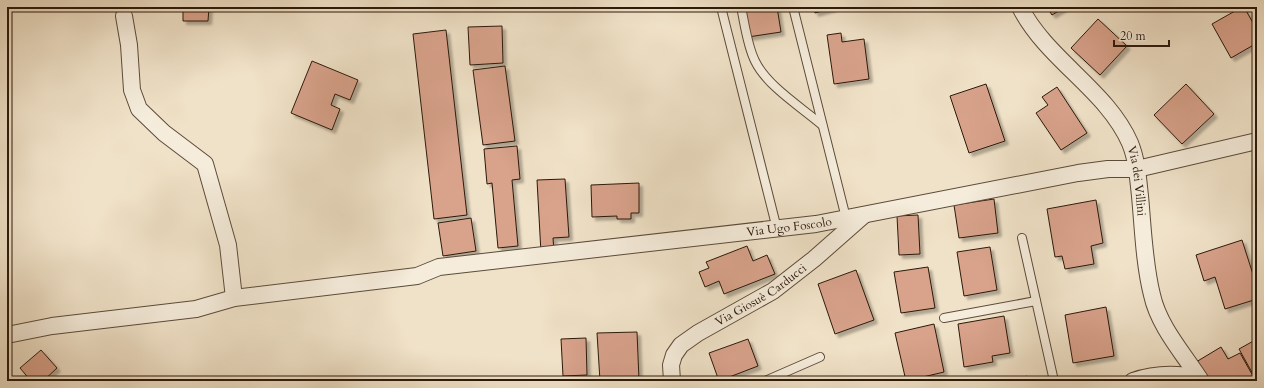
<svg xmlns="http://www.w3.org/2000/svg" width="1264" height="388" viewBox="0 0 1264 388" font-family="Cardo,serif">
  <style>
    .building { fill: #d8a28b; stroke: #2b190b; filter: url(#shadow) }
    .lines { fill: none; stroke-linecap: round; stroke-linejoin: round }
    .lane-casing { stroke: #5c4b3a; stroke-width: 10 }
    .street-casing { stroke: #5c4b3a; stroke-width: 18 }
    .path { stroke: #2b190b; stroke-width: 2.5; stroke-dasharray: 1 2; stroke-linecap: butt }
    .lane { stroke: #f5ecdb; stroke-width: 8 }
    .street { stroke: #f5ecdb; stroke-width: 16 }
    .labels { text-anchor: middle; stroke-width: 3.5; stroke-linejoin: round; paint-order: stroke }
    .street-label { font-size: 12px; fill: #2b190b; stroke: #f5ecdb }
  </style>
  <defs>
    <filter id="shadow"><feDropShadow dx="3.5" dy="3.5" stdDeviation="1" flood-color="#0004"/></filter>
  </defs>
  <rect width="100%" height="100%" fill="#f0e2c8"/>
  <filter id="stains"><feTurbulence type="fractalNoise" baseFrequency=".005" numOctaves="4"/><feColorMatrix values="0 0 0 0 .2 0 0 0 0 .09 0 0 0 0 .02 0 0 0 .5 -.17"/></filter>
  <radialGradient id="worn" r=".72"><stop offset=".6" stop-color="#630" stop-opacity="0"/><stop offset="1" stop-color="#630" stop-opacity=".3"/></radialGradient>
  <g class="building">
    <polygon points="183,7 209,7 208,21 183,21"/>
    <polygon points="743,7 777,7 781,32 748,37"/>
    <polygon points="813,7 833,7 833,8 815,13"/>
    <polygon points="1047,7 1065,7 1052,15"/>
    <polygon points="1242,7 1244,7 1257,30 1257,43 1231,58 1212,24"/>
    <polygon points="1098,19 1127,46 1100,75 1071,48"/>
    <polygon points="502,26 503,63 470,65 468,27"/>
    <polygon points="446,30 467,215 434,219 413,34"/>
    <polygon points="841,33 842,42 864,39 869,79 834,84 827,35"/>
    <polygon points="312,61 358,80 350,100 335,94 331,105 340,109 332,130 291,113"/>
    <polygon points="505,66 515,141 483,145 473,70"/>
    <polygon points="986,84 1005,141 969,153 950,96"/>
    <polygon points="1186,84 1214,114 1182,144 1154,115"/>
    <polygon points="1057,87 1087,133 1061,150 1036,113 1048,105 1042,97"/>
    <polygon points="517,146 520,179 512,180 518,246 498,248 492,183 487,184 484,149"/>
    <polygon points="565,179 569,237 553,238 554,252 541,253 537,180"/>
    <polygon points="639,183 639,213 631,213 631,219 617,219 617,216 592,217 591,185"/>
    <polygon points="994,199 998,233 959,238 954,205"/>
    <polygon points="1096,200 1103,243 1091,246 1094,264 1065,269 1062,256 1055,257 1047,209"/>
    <polygon points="918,215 920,254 899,255 897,216"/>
    <polygon points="471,218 476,251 443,256 438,223"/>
    <polygon points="1242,240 1257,287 1257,299 1225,309 1215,277 1204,281 1196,255"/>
    <polygon points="747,246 753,261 767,255 775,274 724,294 719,281 705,287 699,272 709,268 706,262"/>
    <polygon points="990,247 997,290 964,296 957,252"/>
    <polygon points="928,267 935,308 901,313 894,272"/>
    <polygon points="856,270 874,320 835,334 818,284"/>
    <polygon points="1106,307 1114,356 1073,363 1065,315"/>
    <polygon points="1004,316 1010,353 992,356 993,362 964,367 958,324"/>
    <polygon points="934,324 944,372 906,381 895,333"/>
    <polygon points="637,332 639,380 600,381 597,333"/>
    <polygon points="586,338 587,375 563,376 561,339"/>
    <polygon points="748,339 758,366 719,381 709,353"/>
    <polygon points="1257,339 1257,374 1254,376 1239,349"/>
    <polygon points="1221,347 1228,359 1240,353 1253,376 1245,381 1206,381 1196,362"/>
    <polygon points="41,350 57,368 43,381 31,381 20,368"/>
    <polygon points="1027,376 1028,381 1013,381"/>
  </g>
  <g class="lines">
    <defs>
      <g id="lane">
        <polyline points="721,7 777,229"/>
        <path d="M741,7C745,25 747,45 755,61C767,86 801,107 822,125"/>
        <polyline points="793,7 846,218"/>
        <polyline points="1022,238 1054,381"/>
        <polyline points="944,318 1036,301"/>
        <polyline points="765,381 820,357"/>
      </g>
      <g id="street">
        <path id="s1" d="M1020,7C1047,60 1107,90 1130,143C1137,160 1138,178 1140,196C1143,228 1144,263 1152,295C1159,327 1184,354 1201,381"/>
        <polyline points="124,16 129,45 132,90 139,109 164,133 205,164 228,245 234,298"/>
        <path id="s2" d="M7,335L52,326L196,309L234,298L417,276L439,267L816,224L1078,173L1108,169H1137L1257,141"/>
        <path id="s3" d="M672,381L671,365L674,355L681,345L698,333L773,291L814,259L864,215"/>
        <path d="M1133,381C1156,373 1176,373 1199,378"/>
      </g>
    </defs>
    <use href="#lane" class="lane-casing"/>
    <use href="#street" class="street-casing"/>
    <polyline class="path" points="7,365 7,369"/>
    <use href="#lane" class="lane"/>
    <use href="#street" class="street"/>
  </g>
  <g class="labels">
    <g class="street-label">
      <text dy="4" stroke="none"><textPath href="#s1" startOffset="215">Via dei Villini</textPath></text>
      <text dy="4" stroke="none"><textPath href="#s2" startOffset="791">Via Ugo Foscolo</textPath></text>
      <text dy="4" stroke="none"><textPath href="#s3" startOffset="133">Via Giosuè Carducci</textPath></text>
    </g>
  </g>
  <rect width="1264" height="388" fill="none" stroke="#f0e2c8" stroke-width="24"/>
  <rect x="8" y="8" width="1248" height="372" fill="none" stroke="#2b190b" stroke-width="2"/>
  <rect x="12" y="12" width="1240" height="364" fill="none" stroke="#2b190b"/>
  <path d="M1114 40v6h55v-6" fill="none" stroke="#2b190b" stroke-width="2"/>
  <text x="1120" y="40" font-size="12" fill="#2b190b" stroke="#f5ecdb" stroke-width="3" paint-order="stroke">20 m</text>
  <rect width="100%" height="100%" filter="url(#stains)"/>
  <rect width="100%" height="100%" fill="url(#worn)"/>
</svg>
